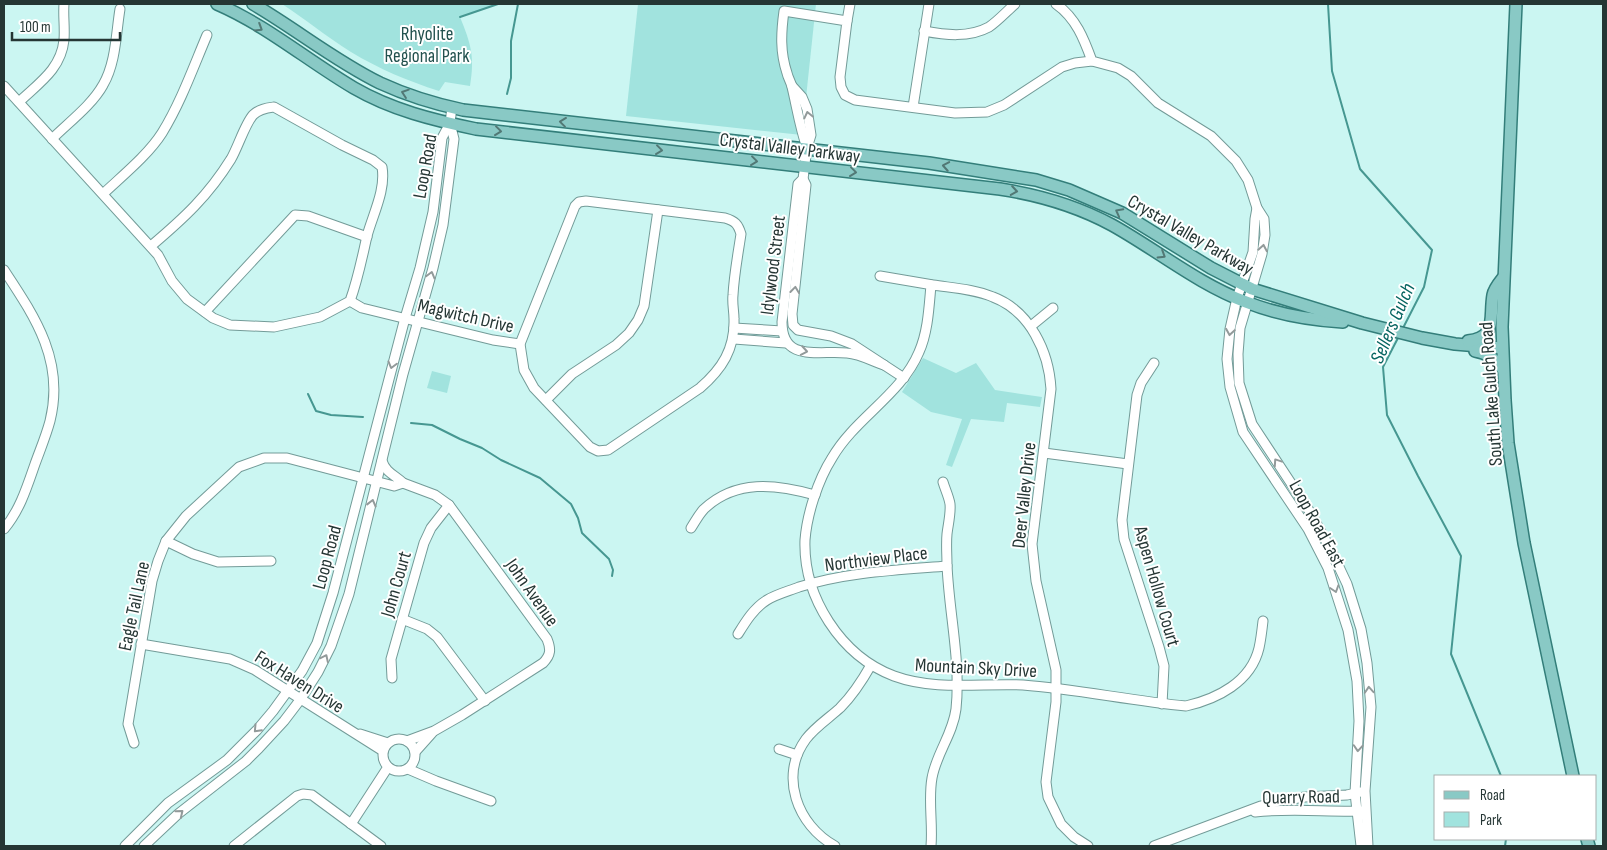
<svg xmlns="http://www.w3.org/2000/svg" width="1607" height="850" viewBox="0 0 1607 850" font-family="'Sofia Sans Condensed',sans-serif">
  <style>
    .green { fill: #a1e3de }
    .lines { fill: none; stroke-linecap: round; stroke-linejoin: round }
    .stream { stroke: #469791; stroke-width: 2 }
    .minor-casing { stroke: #739b98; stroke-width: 11 }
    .major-casing { stroke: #337e7a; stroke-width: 14 }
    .minor { stroke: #fff; stroke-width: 9 }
    .major { stroke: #89c9c5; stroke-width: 11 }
    .oneway { stroke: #527875 }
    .oneway2 { stroke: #929a9a }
    .labels { text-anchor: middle; stroke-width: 4; stroke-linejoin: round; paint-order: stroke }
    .park-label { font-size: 19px; fill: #22514e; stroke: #fff }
    .street-label { font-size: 19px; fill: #253634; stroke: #fff }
    .water-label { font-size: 20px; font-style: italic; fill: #076561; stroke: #fff }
  </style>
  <rect width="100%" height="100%" fill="#cbf6f2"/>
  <g class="green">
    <path d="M282,4H498L460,17C471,44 475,57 470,86L445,82L439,91C408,81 379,69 351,52C327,37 305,19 282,4Z"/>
    <polygon points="638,4 816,4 802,135 626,116"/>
    <polygon points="923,358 956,373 976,363 995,390 1042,397 1040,407 1007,403 1004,422 971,419 952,467 946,465 962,419 931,412 902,392"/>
    <polygon points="432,371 451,376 447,393 427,388"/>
  </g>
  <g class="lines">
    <g class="stream">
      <polyline points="1328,4 1332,71 1360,169 1432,250 1424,287 1402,330"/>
      <polyline points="460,17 498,4"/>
      <polyline points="507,94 511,78 511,41 518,4"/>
      <polyline points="1399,336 1383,367 1387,415 1418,476 1461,556 1451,654 1501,776"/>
      <polyline points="308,394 316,411 331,415 363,417"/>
      <polyline points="411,423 432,425 460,439 482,448 501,460 540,478 571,504 578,518 582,533 609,559 613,570 612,576"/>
      <polyline points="1505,846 1506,839"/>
    </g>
    <defs>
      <g id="minor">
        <path d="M1056,4C1076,18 1084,39 1092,61L1118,68L1131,76L1158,103L1211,136L1236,161L1248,180L1257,208L1264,219L1265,235L1262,254L1240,328L1238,354L1239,383L1252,424L1310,512L1332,552L1347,584L1361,629L1367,663L1371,707L1365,791L1368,846"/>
        <polyline points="847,21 850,4"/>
        <path d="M924,31C945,35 969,38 989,27C998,21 1007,11 1015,4"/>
        <path d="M4,86L158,255L172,281L187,299L213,318L230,325L274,327L320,317L350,301C358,279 362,258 367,236C373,214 386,190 382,167L373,160L342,145L274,107C267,108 259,109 253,115C245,124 238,147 231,159C208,196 184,218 151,246"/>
        <path d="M792,86L802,97L807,109L811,135L807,148L803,179L798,184L782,322C782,363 819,350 847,353C860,354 872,361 884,365"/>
        <path d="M19,102C39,83 61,69 64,40C65,27 63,16 64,4"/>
        <polyline points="913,107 929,4"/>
        <path d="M52,139C68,123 92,105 103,85C116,63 116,33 120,9"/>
        <path d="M807,148C800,128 797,108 792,87C791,82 788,78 787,73C780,52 781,33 784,11L847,21L840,77L841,87L845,95L855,100L955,113L987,112L1004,105L1062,67L1075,63L1092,61"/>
        <polyline points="803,179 806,185 792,314 793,325 798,330 831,336 852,344 904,378"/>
        <path d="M103,194C122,176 148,155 162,133C181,102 193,68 207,35"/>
        <path d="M586,201L725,218C735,221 738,224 741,234C738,254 734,275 733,295C732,303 734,311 734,319C735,349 722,369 700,388L608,450L598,451L590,447L534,388L524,370L520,344L575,206L579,202Z"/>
        <polyline points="1257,208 1255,219 1253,252 1237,298 1230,329 1227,359 1230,387 1243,432 1308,529 1328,568 1348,630 1357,681 1359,721 1355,793 1361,846"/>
        <path d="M4,270C35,317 65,361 50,421C46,436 40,450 35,464C27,487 20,510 4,529"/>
        <path d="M880,276C898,279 915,282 933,285C953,288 974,289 993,297C1030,311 1049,352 1051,389L1032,544L1036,581L1056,670V702L1046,782L1048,797L1061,824L1074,837L1088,846"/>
        <path d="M931,285C929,307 928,332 919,352C901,395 855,418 832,458C818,480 807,514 805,540C803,597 841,656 894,676C935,691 980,683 1023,685C1077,689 1131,701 1186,706C1217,699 1251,682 1259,648C1261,639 1262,630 1263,621"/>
        <polyline points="350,301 362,308 493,340 520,344"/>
        <polyline points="205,312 295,215 308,216 367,237"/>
        <polyline points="1031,326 1053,308"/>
        <polyline points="734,328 782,331"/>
        <polyline points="734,339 786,343"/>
        <polyline points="1154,363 1141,383 1137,395 1122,520 1124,539 1159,647 1164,666 1162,704"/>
        <polyline points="546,400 572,374 616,345 629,333 638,320 644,306 658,210"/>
        <polyline points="1044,453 1128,464"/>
        <path d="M403,483L435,495L449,505L547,639C551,649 551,655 543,663L462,715L434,731L407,741"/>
        <path d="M691,528C695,522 699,514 704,509C736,479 776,484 815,495"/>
        <polyline points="166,541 193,554 218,562 271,561"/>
        <polyline points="402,619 427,629 437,637 485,701"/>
        <path d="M738,634C746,621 754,608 767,600C777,594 789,591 799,587C847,572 897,570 947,566"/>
        <polyline points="141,644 230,659 255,670 383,751"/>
        <polyline points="392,678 391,659 424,543 431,528 449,505"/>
        <polyline points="360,734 388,743"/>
        <circle cx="399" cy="755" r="16"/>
        <path d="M134,743L128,724L152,581L158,561L166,541L186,516L239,467L264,458H287L394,486L403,483C395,475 386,473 382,461"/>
        <polyline points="779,749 797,755"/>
        <polyline points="415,752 432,733"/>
        <polyline points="408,769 436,781 491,801"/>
        <path d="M1255,812C1289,808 1327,812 1362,811"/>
        <polyline points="351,824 388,767"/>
        <polyline points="125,846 168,803 227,760 257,730 273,711 302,671 317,643 333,593 405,318 420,268 433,212 442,138 450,123 452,107"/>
        <polyline points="144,846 178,814 246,761 259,748 284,721 300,700 318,672 331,646 349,594 403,374 433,268 443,225 454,139 450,123"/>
        <polyline points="234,846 297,796 303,794 312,795 381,846"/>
        <path d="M835,846C797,825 779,776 806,739C815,727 829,718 840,708C853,695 862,681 871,665"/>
        <path d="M931,846C933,823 928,800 932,778C936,754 953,734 956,709C961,661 949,613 947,565C947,555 946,544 947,534C948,525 951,513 950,504C949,497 945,489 943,482"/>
        <polyline points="1154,846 1261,806 1279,801 1305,797 1347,795 1360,792"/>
      </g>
      <g id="major">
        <path d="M217,4C266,25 308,61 354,88C392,110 433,120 476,129L1000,189C1039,195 1077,206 1112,225C1157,250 1198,284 1246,302C1276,314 1311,320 1343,322"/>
        <path d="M253,4C296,29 335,61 380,83C406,95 435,104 463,110L929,163L1036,180L1069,190L1122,213L1211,268L1252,289L1362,323L1422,338L1455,344L1502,348"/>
        <polyline points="1516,4 1502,327 1505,400 1508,443 1524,543 1573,776"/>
        <path d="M1468,341C1498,337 1489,318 1493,295C1494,289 1499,283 1503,278"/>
        <path d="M1475,351C1488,353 1494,359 1503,369"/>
        <polyline points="1587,839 1589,846"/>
      </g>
    </defs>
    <use href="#minor" class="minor-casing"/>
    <use href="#major" class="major-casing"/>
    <use href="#minor" class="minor"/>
    <use href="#major" class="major"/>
  </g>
  <defs><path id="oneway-chevron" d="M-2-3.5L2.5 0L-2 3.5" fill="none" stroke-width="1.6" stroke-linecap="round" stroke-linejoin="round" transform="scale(1.25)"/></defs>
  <g class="oneway">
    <use href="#oneway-chevron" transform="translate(259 28) rotate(32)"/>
    <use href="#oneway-chevron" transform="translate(405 93) rotate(-161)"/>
    <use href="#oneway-chevron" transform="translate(563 122) rotate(-173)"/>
    <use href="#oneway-chevron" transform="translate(498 131) rotate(7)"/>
    <use href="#oneway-chevron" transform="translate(659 150) rotate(7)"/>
    <use href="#oneway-chevron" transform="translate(754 161) rotate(7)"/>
    <use href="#oneway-chevron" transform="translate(946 166) rotate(-170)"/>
    <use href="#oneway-chevron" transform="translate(853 172) rotate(7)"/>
    <use href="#oneway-chevron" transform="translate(1014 191) rotate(9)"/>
    <use href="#oneway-chevron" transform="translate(1119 212) rotate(-152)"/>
    <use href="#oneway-chevron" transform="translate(1162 255) rotate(32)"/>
  </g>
  <g class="oneway2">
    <use href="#oneway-chevron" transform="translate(808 115) rotate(-103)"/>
    <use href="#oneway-chevron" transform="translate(1263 248) rotate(-80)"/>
    <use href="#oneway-chevron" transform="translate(431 275) rotate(-75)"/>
    <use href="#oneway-chevron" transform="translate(795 290) rotate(-83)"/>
    <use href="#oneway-chevron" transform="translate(1230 332) rotate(99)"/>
    <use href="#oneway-chevron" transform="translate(804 351) rotate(10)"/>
    <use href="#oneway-chevron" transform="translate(392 365) rotate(105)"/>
    <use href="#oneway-chevron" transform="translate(1277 462) rotate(-124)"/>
    <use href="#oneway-chevron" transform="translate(372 503) rotate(-76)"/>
    <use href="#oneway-chevron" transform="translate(1335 589) rotate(72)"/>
    <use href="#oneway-chevron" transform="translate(325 658) rotate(-64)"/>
    <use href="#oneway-chevron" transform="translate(1369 690) rotate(-94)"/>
    <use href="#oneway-chevron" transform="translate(257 729) rotate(133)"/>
    <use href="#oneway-chevron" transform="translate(1358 748) rotate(94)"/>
    <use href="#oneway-chevron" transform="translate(180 813) rotate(-39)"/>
  </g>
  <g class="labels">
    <g class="park-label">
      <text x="427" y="40">Rhyolite<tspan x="427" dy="22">Regional Park</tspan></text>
    </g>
    <g class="street-label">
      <text transform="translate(790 147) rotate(7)" y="7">Crystal Valley Parkway</text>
      <text transform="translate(424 166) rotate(-80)" y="7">Loop Road</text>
      <text transform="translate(1191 234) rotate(30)" y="7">Crystal Valley Parkway</text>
      <text transform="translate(772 265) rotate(-83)" y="7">Idylwood Street</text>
      <text transform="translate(466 315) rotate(13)" y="7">Magwitch Drive</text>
      <text transform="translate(1490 394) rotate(-94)" y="7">South Lake Gulch Road</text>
      <text transform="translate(1023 495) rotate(-84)" y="7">Deer Valley Drive</text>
      <text transform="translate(1318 523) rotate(61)" y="7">Loop Road East</text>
      <text transform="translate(326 557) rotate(-75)" y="7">Loop Road</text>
      <text transform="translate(876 558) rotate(-7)" y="7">Northview Place</text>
      <text transform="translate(395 584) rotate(-74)" y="7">John Court</text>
      <text transform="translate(1158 586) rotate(74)" y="7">Aspen Hollow Court</text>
      <text transform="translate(533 592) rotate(55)" y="7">John Avenue</text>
      <text transform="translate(133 606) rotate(-78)" y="7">Eagle Tail Lane</text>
      <text transform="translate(976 667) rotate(3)" y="7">Mountain Sky Drive</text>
      <text transform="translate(300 681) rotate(32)" y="7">Fox Haven Drive</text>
      <text transform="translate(1301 796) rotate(-1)" y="7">Quarry Road</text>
    </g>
    <g class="water-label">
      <text transform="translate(1392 323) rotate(-67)" y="7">Sellers Gulch</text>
    </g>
  </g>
  <rect width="1607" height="850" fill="none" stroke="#253634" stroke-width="10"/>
  <rect x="1434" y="775" width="162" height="65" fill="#ffffff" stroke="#a8afae"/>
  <rect x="1444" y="791" width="25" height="8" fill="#89c9c5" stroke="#a8afae"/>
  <text x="1480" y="800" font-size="15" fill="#253634">Road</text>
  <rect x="1444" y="812" width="25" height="15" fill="#a1e3de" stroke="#a8afae"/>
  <text x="1480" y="825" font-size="15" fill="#253634">Park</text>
  <path d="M12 32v8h108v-8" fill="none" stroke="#253634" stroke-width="2.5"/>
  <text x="20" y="32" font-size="15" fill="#253634" stroke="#ffffff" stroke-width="4" paint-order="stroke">100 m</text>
</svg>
